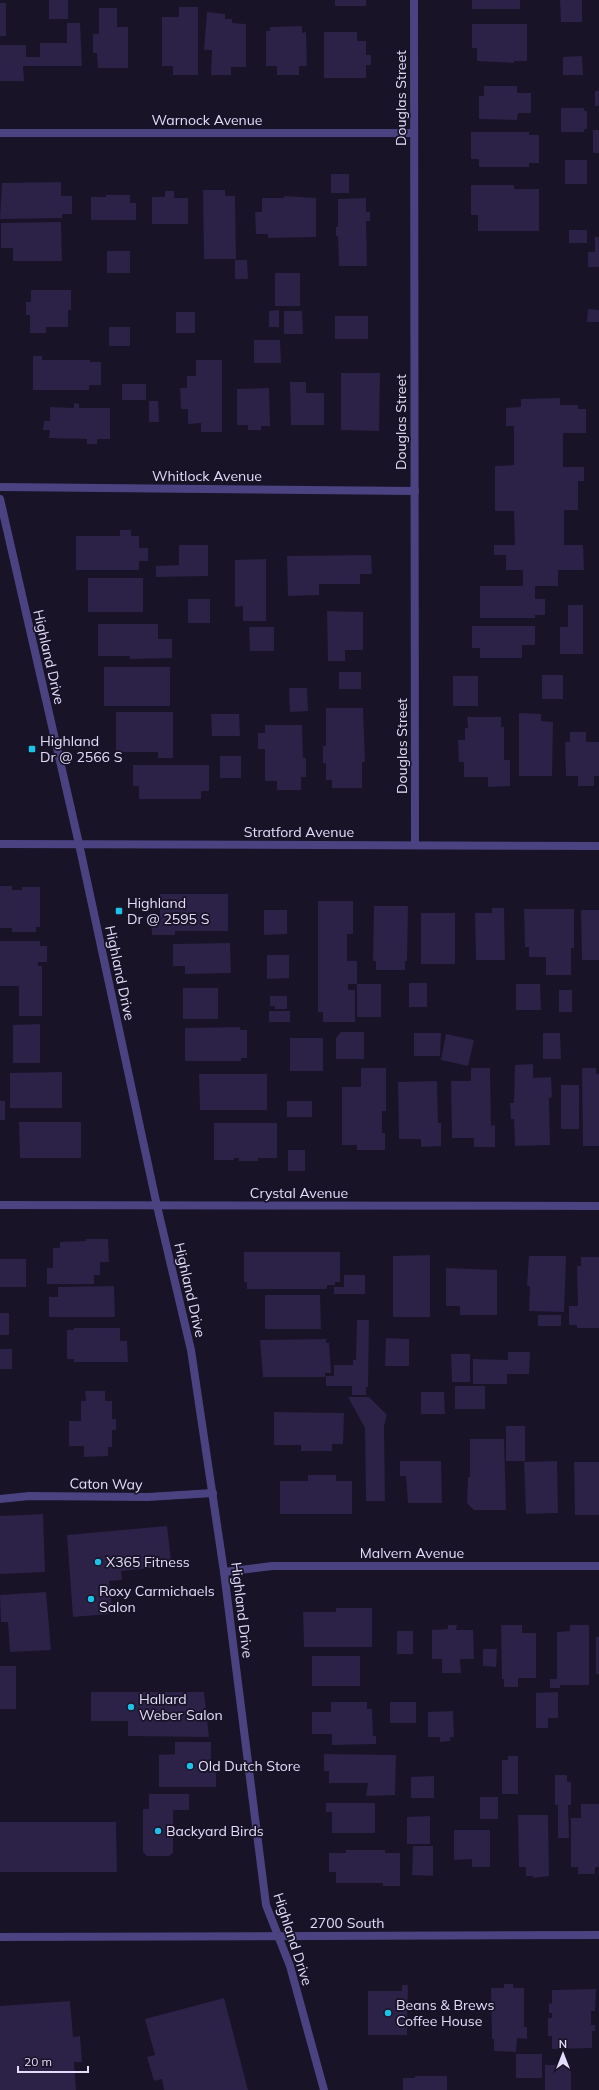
<svg xmlns="http://www.w3.org/2000/svg" width="599" height="2090" viewBox="0 0 599 2090" font-family="Mulish,sans-serif">
  <style>
    .building { fill: #2c2146 }
    .lines { fill: none; stroke-linecap: round; stroke-linejoin: round }
    .minor { stroke: #4b4381; stroke-width: 8 }
    .tertiary { stroke: #4b4381; stroke-width: 8 }
    .poi-dot { fill: #1ec2e6; stroke: #181327; stroke-width: 1.5 }
    .labels { text-anchor: middle; stroke-width: 3.5; stroke-linejoin: round; paint-order: stroke }
    .street-label { font-size: 14px; fill: #e3ddfb; stroke: #181327 }
    .poi-label { font-size: 14px; fill: #e3ddfb; stroke: #181327; text-anchor: start }
  </style>
  <rect width="100%" height="100%" fill="#181327"/>
  <g class="building">
    <rect x="49" y="0" width="19" height="19"/>
    <rect x="335" y="0" width="31" height="6"/>
    <rect x="472" y="0" width="48" height="9"/>
    <polygon points="560,0 582,0 582,22 561,22"/>
    <rect x="0" y="3" width="6" height="33"/>
    <polygon points="179,7 198,7 198,75 173,75 173,66 162,66 162,17 179,17"/>
    <polygon points="99,8 117,8 117,27 128,27 128,68 98,68 97,53 93,53 93,34 99,34"/>
    <polygon points="207,12 225,14 225,19 232,19 232,23 246,24 246,67 231,67 231,75 211,75 212,50 204,50"/>
    <polygon points="67,23 80,23 82,66 23,66 24,81 0,81 0,45 26,45 26,57 40,57 40,43 67,43"/>
    <polygon points="472,24 527,24 527,61 514,61 514,63 477,61 477,48 472,48"/>
    <polygon points="302,26 302,33 306,32 307,66 299,66 299,75 277,75 277,66 266,66 266,31 270,31 270,27"/>
    <polygon points="324,32 357,32 357,41 366,41 366,55 371,55 371,65 366,65 366,78 324,78"/>
    <polygon points="582,56 583,75 563,75 563,57"/>
    <polygon points="484,86 517,86 517,93 531,93 531,113 518,113 517,120 479,119 479,96 484,96"/>
    <rect x="595" y="91" width="4" height="15"/>
    <polygon points="561,108 584,108 584,111 587,111 587,129 584,129 584,132 561,132"/>
    <rect x="593" y="130" width="6" height="23"/>
    <polygon points="471,132 529,132 529,135 539,135 539,163 529,163 529,167 479,167 479,159 471,159"/>
    <rect x="565" y="160" width="22" height="24"/>
    <rect x="331" y="174" width="18" height="19"/>
    <polygon points="61,182 61,196 72,196 72,214 62,214 62,218 0,219 2,183"/>
    <polygon points="471,185 514,185 514,189 539,189 539,231 478,231 478,215 471,215"/>
    <polygon points="203,190 225,190 225,196 235,196 236,259 204,259"/>
    <polygon points="165,191 174,191 174,198 188,198 188,224 152,224 152,197 165,197"/>
    <polygon points="106,195 130,195 130,203 136,203 136,220 91,220 91,197 106,197"/>
    <polygon points="284,196 316,198 316,237 268,238 268,234 256,234 255,212 262,212 262,198 284,198"/>
    <polygon points="366,198 366,212 370,212 370,221 366,221 367,266 339,266 338,236 336,236 336,227 338,227 338,199"/>
    <polygon points="61,222 62,261 13,261 13,248 1,248 1,223"/>
    <rect x="569" y="230" width="18" height="13"/>
    <polygon points="595,237 599,237 599,267 588,267 588,252 595,252"/>
    <rect x="107" y="251" width="23" height="22"/>
    <polygon points="235,260 247,260 248,279 235,279"/>
    <rect x="275" y="273" width="25" height="33"/>
    <polygon points="31,290 71,290 71,310 68,310 68,327 46,327 46,333 30,333 30,315 26,315 26,302 31,302"/>
    <polygon points="588,309 599,310 599,322 587,322"/>
    <polygon points="279,310 279,327 269,327 269,311"/>
    <polygon points="284,311 302,311 303,334 284,334"/>
    <rect x="176" y="312" width="19" height="21"/>
    <rect x="335" y="316" width="33" height="23"/>
    <rect x="109" y="327" width="21" height="19"/>
    <polygon points="254,340 280,340 281,363 254,363"/>
    <polygon points="33,356 42,356 42,360 90,360 90,362 101,362 101,385 89,385 89,390 33,390"/>
    <polygon points="196,360 222,360 222,432 201,432 201,423 188,424 188,409 181,409 180,388 187,388 187,376 196,376"/>
    <polygon points="341,373 380,373 379,431 341,430"/>
    <polygon points="290,382 306,382 306,393 324,393 324,425 291,425"/>
    <rect x="122" y="384" width="24" height="16"/>
    <polygon points="269,388 270,426 261,426 261,430 248,430 248,425 237,425 237,389"/>
    <polygon points="560,398 560,405 578,405 578,409 586,409 586,433 563,433 563,467 584,467 584,481 578,481 578,510 564,510 564,545 583,545 584,570 558,570 558,586 523,586 523,570 506,570 506,555 494,555 494,545 515,545 514,511 495,511 495,466 514,465 514,426 506,426 506,408 521,407 521,399"/>
    <polygon points="149,401 158,401 159,422 149,422"/>
    <polygon points="74,403 79,404 79,408 110,408 110,439 97,439 97,444 87,444 87,439 49,438 50,430 43,430 44,421 50,421 50,407 74,408"/>
    <polygon points="120,530 131,530 131,536 139,536 139,548 148,548 148,561 139,561 139,570 76,570 76,536 120,536"/>
    <polygon points="179,545 208,545 208,576 156,577 156,566 179,565"/>
    <polygon points="371,555 372,574 360,574 360,584 319,584 319,595 288,596 287,556"/>
    <polygon points="266,559 266,621 243,621 243,606 235,607 235,560"/>
    <rect x="88" y="578" width="55" height="34"/>
    <polygon points="480,586 535,586 535,599 545,599 545,615 535,615 535,618 480,618"/>
    <rect x="188" y="599" width="22" height="24"/>
    <polygon points="568,605 583,605 583,654 560,654 560,627 568,627"/>
    <polygon points="327,611 363,612 363,650 345,650 345,661 328,661"/>
    <polygon points="98,624 158,624 158,639 172,639 172,658 130,659 130,656 98,656"/>
    <polygon points="472,626 535,626 535,645 522,645 522,658 480,658 480,648 472,648"/>
    <polygon points="249,627 274,627 274,651 250,651"/>
    <rect x="104" y="667" width="66" height="39"/>
    <rect x="339" y="672" width="22" height="17"/>
    <rect x="542" y="675" width="21" height="24"/>
    <rect x="453" y="676" width="25" height="30"/>
    <polygon points="289,688 307,688 308,711 290,712"/>
    <polygon points="326,708 363,708 365,762 362,762 362,788 332,788 332,780 326,780 326,763 323,763 323,746 326,746"/>
    <polygon points="116,712 173,712 173,758 158,758 158,752 116,752"/>
    <polygon points="519,713 541,714 541,721 553,722 552,776 519,776"/>
    <polygon points="211,714 239,714 240,736 212,736"/>
    <polygon points="467,717 501,717 501,727 504,727 504,760 510,760 510,786 488,787 488,777 464,777 464,762 459,762 458,740 465,740 465,728 468,728"/>
    <polygon points="265,725 302,725 303,758 306,758 306,777 301,777 301,790 277,790 277,781 265,781 265,749 258,749 258,733 265,733"/>
    <polygon points="570,732 586,732 586,742 599,742 599,776 594,776 594,786 578,786 578,776 566,776 565,742 570,742"/>
    <rect x="220" y="756" width="21" height="22"/>
    <polygon points="133,765 209,765 209,791 201,791 201,799 139,799 139,786 133,786"/>
    <polygon points="0,886 12,886 12,890 22,890 22,887 40,887 40,927 36,927 36,932 12,932 12,928 0,928"/>
    <polygon points="160,894 228,894 228,931 175,931 175,935 152,935 151,916 160,916"/>
    <polygon points="318,901 353,901 353,934 347,934 347,961 357,961 357,984 348,984 348,990 355,990 355,1022 323,1022 323,1012 318,1012"/>
    <polygon points="374,906 408,906 407,961 405,961 405,970 376,970 376,961 373,961"/>
    <polygon points="492,908 504,908 505,960 476,960 475,913 492,913"/>
    <polygon points="524,909 574,909 574,948 571,948 571,975 546,975 546,957 529,957 529,947 525,947"/>
    <polygon points="264,910 287,910 287,934 264,935"/>
    <polygon points="581,910 599,910 599,960 582,960"/>
    <rect x="421" y="913" width="34" height="51"/>
    <polygon points="0,941 40,941 40,946 47,946 47,962 38,962 38,966 42,966 42,1016 19,1016 19,986 0,986"/>
    <polygon points="230,943 231,973 185,974 185,966 173,966 173,944"/>
    <polygon points="267,955 289,955 289,978 267,979"/>
    <rect x="409" y="983" width="18" height="24"/>
    <rect x="357" y="984" width="24" height="33"/>
    <polygon points="516,984 540,984 541,1010 516,1010"/>
    <rect x="183" y="988" width="35" height="31"/>
    <rect x="559" y="990" width="13" height="22"/>
    <polygon points="270,996 287,996 287,1009 275,1009 275,1006 270,1006"/>
    <rect x="269" y="1011" width="21" height="11"/>
    <polygon points="40,1024 40,1063 13,1063 13,1025"/>
    <polygon points="240,1027 240,1030 247,1030 247,1058 241,1058 241,1061 185,1061 185,1028"/>
    <polygon points="341,1032 364,1032 364,1059 336,1059 336,1038"/>
    <polygon points="414,1033 441,1033 440,1056 414,1056"/>
    <polygon points="543,1033 560,1033 561,1059 543,1059"/>
    <polygon points="446,1034 474,1040 468,1066 441,1060"/>
    <rect x="290" y="1038" width="33" height="33"/>
    <polygon points="533,1064 533,1078 551,1077 552,1097 549,1098 550,1145 515,1146 514,1119 511,1119 510,1103 514,1103 515,1065"/>
    <polygon points="361,1068 386,1068 386,1111 382,1111 382,1133 385,1133 385,1150 357,1150 357,1145 342,1145 342,1087 361,1087"/>
    <polygon points="471,1068 490,1068 491,1126 495,1125 495,1147 474,1147 474,1138 452,1138 451,1081 471,1081"/>
    <polygon points="582,1068 596,1068 596,1074 599,1074 599,1146 583,1146"/>
    <polygon points="62,1072 62,1108 10,1108 10,1073"/>
    <polygon points="199,1074 267,1074 267,1110 200,1110"/>
    <polygon points="437,1081 438,1123 441,1123 441,1146 421,1147 421,1139 399,1139 398,1082"/>
    <rect x="561" y="1085" width="18" height="44"/>
    <rect x="0" y="1101" width="5" height="19"/>
    <rect x="287" y="1101" width="25" height="16"/>
    <polygon points="19,1122 81,1122 81,1158 20,1158"/>
    <polygon points="214,1123 277,1123 277,1158 258,1158 258,1161 239,1161 239,1158 234,1158 234,1160 214,1160"/>
    <rect x="288" y="1150" width="17" height="21"/>
    <polygon points="86,1239 108,1239 109,1262 100,1262 100,1275 94,1275 94,1284 47,1284 47,1268 53,1268 53,1248 60,1248 60,1242 86,1241"/>
    <polygon points="244,1252 340,1252 340,1282 335,1282 335,1285 327,1285 327,1289 247,1289 247,1282 244,1282"/>
    <polygon points="430,1255 430,1317 393,1317 393,1256"/>
    <polygon points="529,1256 566,1256 564,1312 529,1311 530,1286 527,1286"/>
    <polygon points="581,1257 599,1257 599,1328 577,1328 577,1325 569,1325 569,1306 578,1306 577,1266 581,1266"/>
    <rect x="0" y="1259" width="26" height="28"/>
    <polygon points="446,1268 497,1270 497,1315 460,1315 460,1306 446,1306"/>
    <polygon points="344,1275 365,1275 365,1294 334,1294 334,1287 344,1287"/>
    <polygon points="114,1286 115,1317 49,1317 49,1297 58,1297 58,1287"/>
    <polygon points="265,1295 320,1295 321,1329 265,1329"/>
    <rect x="0" y="1313" width="9" height="22"/>
    <rect x="538" y="1315" width="23" height="11"/>
    <polygon points="357,1320 369,1320 368,1387 366,1387 366,1395 352,1395 352,1386 326,1386 326,1376 334,1376 334,1365 353,1365 353,1360 356,1360"/>
    <polygon points="74,1328 120,1328 120,1341 127,1341 128,1362 74,1362 74,1359 67,1359 67,1330 74,1330"/>
    <polygon points="386,1338 409,1339 409,1366 385,1366"/>
    <polygon points="326,1339 326,1343 329,1343 331,1373 325,1373 325,1377 263,1377 260,1340"/>
    <rect x="0" y="1349" width="12" height="20"/>
    <polygon points="508,1352 530,1352 529,1374 507,1374 507,1384 473,1384 473,1359 508,1360"/>
    <polygon points="451,1354 470,1354 470,1382 452,1382"/>
    <rect x="455" y="1386" width="30" height="23"/>
    <polygon points="85,1391 105,1391 105,1401 112,1401 112,1419 116,1419 116,1430 112,1430 112,1447 108,1447 108,1456 84,1457 84,1446 69,1446 69,1421 81,1421 81,1401 86,1401"/>
    <polygon points="421,1392 444,1392 445,1414 421,1414"/>
    <polygon points="348,1397 369,1397 387,1415 384,1426 385,1501 366,1501 365,1428"/>
    <polygon points="274,1412 344,1413 343,1444 332,1444 332,1451 301,1451 301,1445 274,1445"/>
    <rect x="506" y="1426" width="19" height="35"/>
    <polygon points="470,1439 504,1439 506,1510 474,1510 467,1503 468,1477 470,1477"/>
    <polygon points="400,1461 441,1461 442,1503 408,1503 406,1476 400,1476"/>
    <polygon points="557,1461 558,1513 526,1514 524,1462"/>
    <polygon points="574,1462 599,1462 599,1515 575,1515"/>
    <polygon points="308,1475 336,1475 336,1481 352,1481 352,1514 280,1514 280,1481 308,1481"/>
    <polygon points="43,1514 45,1572 0,1574 0,1516"/>
    <polygon points="167,1526 171,1560 169,1560 170,1566 121,1571 122,1580 109,1581 112,1607 107,1608 108,1614 73,1617 67,1535"/>
    <polygon points="46,1592 51,1650 10,1652 8,1622 1,1622 0,1595"/>
    <polygon points="336,1608 372,1608 372,1647 304,1647 303,1612 336,1612"/>
    <polygon points="448,1625 457,1625 456,1630 473,1630 474,1659 460,1659 461,1673 442,1673 442,1659 432,1659 432,1630 448,1629"/>
    <polygon points="501,1625 522,1625 522,1633 536,1633 536,1678 518,1678 518,1687 504,1687 504,1679 502,1679"/>
    <polygon points="570,1625 589,1625 589,1685 560,1685 560,1688 550,1688 550,1679 557,1679 557,1632 570,1631"/>
    <rect x="397" y="1631" width="16" height="23"/>
    <rect x="596" y="1637" width="3" height="37"/>
    <polygon points="483,1649 497,1649 496,1667 483,1666"/>
    <rect x="312" y="1656" width="48" height="30"/>
    <rect x="0" y="1666" width="16" height="43"/>
    <polygon points="91,1692 204,1692 209,1737 128,1736 128,1721 91,1721"/>
    <polygon points="558,1692 558,1718 548,1718 548,1728 536,1728 536,1693"/>
    <polygon points="331,1702 367,1702 367,1709 372,1709 373,1736 376,1736 376,1744 332,1745 332,1734 312,1734 312,1712 331,1712"/>
    <rect x="390" y="1702" width="26" height="21"/>
    <polygon points="453,1711 454,1737 450,1737 450,1741 440,1742 440,1737 428,1737 428,1712"/>
    <polygon points="175,1742 211,1742 211,1769 216,1769 216,1787 159,1787 159,1755 175,1754"/>
    <polygon points="324,1754 396,1755 395,1795 366,1796 368,1783 329,1783 329,1771 324,1771"/>
    <polygon points="508,1756 518,1756 518,1794 502,1794 502,1760 508,1760"/>
    <polygon points="555,1775 567,1775 567,1782 571,1782 571,1805 568,1805 569,1838 558,1838 558,1805 555,1805"/>
    <polygon points="434,1776 434,1798 411,1798 411,1777"/>
    <polygon points="149,1794 189,1794 189,1810 173,1810 173,1853 169,1856 147,1856 143,1852 143,1809 149,1809"/>
    <rect x="480" y="1797" width="18" height="22"/>
    <polygon points="326,1803 375,1803 375,1833 332,1833 332,1812 326,1812"/>
    <polygon points="581,1804 599,1804 599,1867 595,1867 595,1874 578,1874 578,1867 571,1867 571,1818 581,1818"/>
    <polygon points="518,1815 548,1815 549,1876 533,1878 533,1876 526,1876 526,1867 519,1867"/>
    <polygon points="430,1816 430,1844 407,1844 407,1817"/>
    <polygon points="0,1822 116,1822 117,1872 0,1872"/>
    <polygon points="454,1830 490,1830 490,1867 472,1867 472,1859 454,1860"/>
    <polygon points="413,1846 433,1846 433,1876 412,1875"/>
    <polygon points="346,1850 385,1850 385,1853 400,1853 400,1886 383,1886 383,1883 336,1883 336,1872 329,1872 329,1853 346,1853"/>
    <polygon points="504,1984 513,1984 513,1988 524,1988 524,2027 527,2027 527,2039 517,2038 516,2052 494,2051 494,2039 492,2039 491,1988 504,1988"/>
    <polygon points="402,1985 408,1985 407,2035 368,2035 368,1991 402,1991"/>
    <polygon points="596,1989 595,2011 591,2011 591,2025 595,2025 595,2031 592,2031 592,2048 552,2049 552,2036 548,2036 548,2018 552,2018 552,2013 549,2013 549,2003 552,2004 552,1990"/>
    <polygon points="224,1998 248,2090 164,2090 162,2079 154,2081 147,2057 155,2055 145,2019"/>
    <polygon points="70,2001 73,2037 80,2036 82,2062 74,2062 76,2090 0,2090 0,2006"/>
    <rect x="516" y="2054" width="26" height="24"/>
    <rect x="545" y="2065" width="26" height="25"/>
    <polygon points="415,2076 447,2076 447,2090 403,2090 403,2078 415,2078"/>
  </g>
  <g class="lines">
    <g class="minor">
      <polyline points="414,0 415,845"/>
      <polyline points="0,133 414,133"/>
      <polyline points="0,487 415,491"/>
      <polyline points="0,844 599,846"/>
      <polyline points="0,1205 599,1206"/>
      <polyline points="0,1499 29,1496 148,1497 213,1493"/>
      <polyline points="224,1572 272,1566 599,1566"/>
    </g>
    <g class="tertiary">
      <polyline points="0,499 79,844 157,1206 191,1350 224,1572 266,1905 290,1966 324,2090"/>
      <polyline points="0,1937 599,1935"/>
    </g>
  </g>
  <g class="poi-dot">
    <rect x="28" y="745" width="8" height="8" rx="2"/>
    <rect x="115" y="907" width="8" height="8" rx="2"/>
    <circle cx="98" cy="1562" r="4"/>
    <circle cx="91" cy="1599" r="4"/>
    <circle cx="131" cy="1707" r="4"/>
    <circle cx="190" cy="1766" r="4"/>
    <circle cx="158" cy="1831" r="4"/>
    <circle cx="388" cy="2013" r="4"/>
  </g>
  <g class="labels">
    <g class="street-label">
      <text transform="translate(401 98) rotate(-90)" y="5">Douglas Street</text>
      <text x="207" y="125">Warnock Avenue</text>
      <text transform="translate(401 422) rotate(-90)" y="5">Douglas Street</text>
      <text x="207" y="481">Whitlock Avenue</text>
      <text transform="translate(49 657) rotate(77)" y="5">Highland Drive</text>
      <text transform="translate(402 746) rotate(-90)" y="5">Douglas Street</text>
      <text x="299" y="837">Stratford Avenue</text>
      <text transform="translate(120 973) rotate(78)" y="5">Highland Drive</text>
      <text x="299" y="1198">Crystal Avenue</text>
      <text transform="translate(190 1290) rotate(77)" y="5">Highland Drive</text>
      <text transform="translate(106 1484) rotate(1)" y="5">Caton Way</text>
      <text x="412" y="1558">Malvern Avenue</text>
      <text transform="translate(242 1610) rotate(83)" y="5">Highland Drive</text>
      <text x="347" y="1928">2700 South</text>
      <text transform="translate(293 1939) rotate(72)" y="5">Highland Drive</text>
    </g>
    <g class="poi-label">
      <text x="40" y="746">Highland<tspan x="40" dy="16">Dr @ 2566 S</tspan></text>
      <text x="127" y="908">Highland<tspan x="127" dy="16">Dr @ 2595 S</tspan></text>
      <text x="106" y="1567">X365 Fitness</text>
      <text x="99" y="1596">Roxy Carmichaels<tspan x="99" dy="16">Salon</tspan></text>
      <text x="139" y="1704">Hallard<tspan x="139" dy="16">Weber Salon</tspan></text>
      <text x="198" y="1771">Old Dutch Store</text>
      <text x="166" y="1836">Backyard Birds</text>
      <text x="396" y="2010">Beans &amp; Brews<tspan x="396" dy="16">Coffee House</tspan></text>
    </g>
  </g>
  <g transform="translate(563 2054)" stroke="#181327" stroke-width="3" paint-order="stroke">
  <path d="M0-3L7 15L0 10L-7 15Z" fill="#e3ddfb"/>
  <text y="-6" font-size="11" font-weight="bold" text-anchor="middle" fill="#e3ddfb">N</text>
  </g>
  <path d="M18 2066v6h70v-6" fill="none" stroke="#e3ddfb" stroke-width="2"/>
  <text x="24" y="2066" font-size="12" fill="#e3ddfb" stroke="#181327" stroke-width="3" paint-order="stroke">20 m</text>
</svg>
